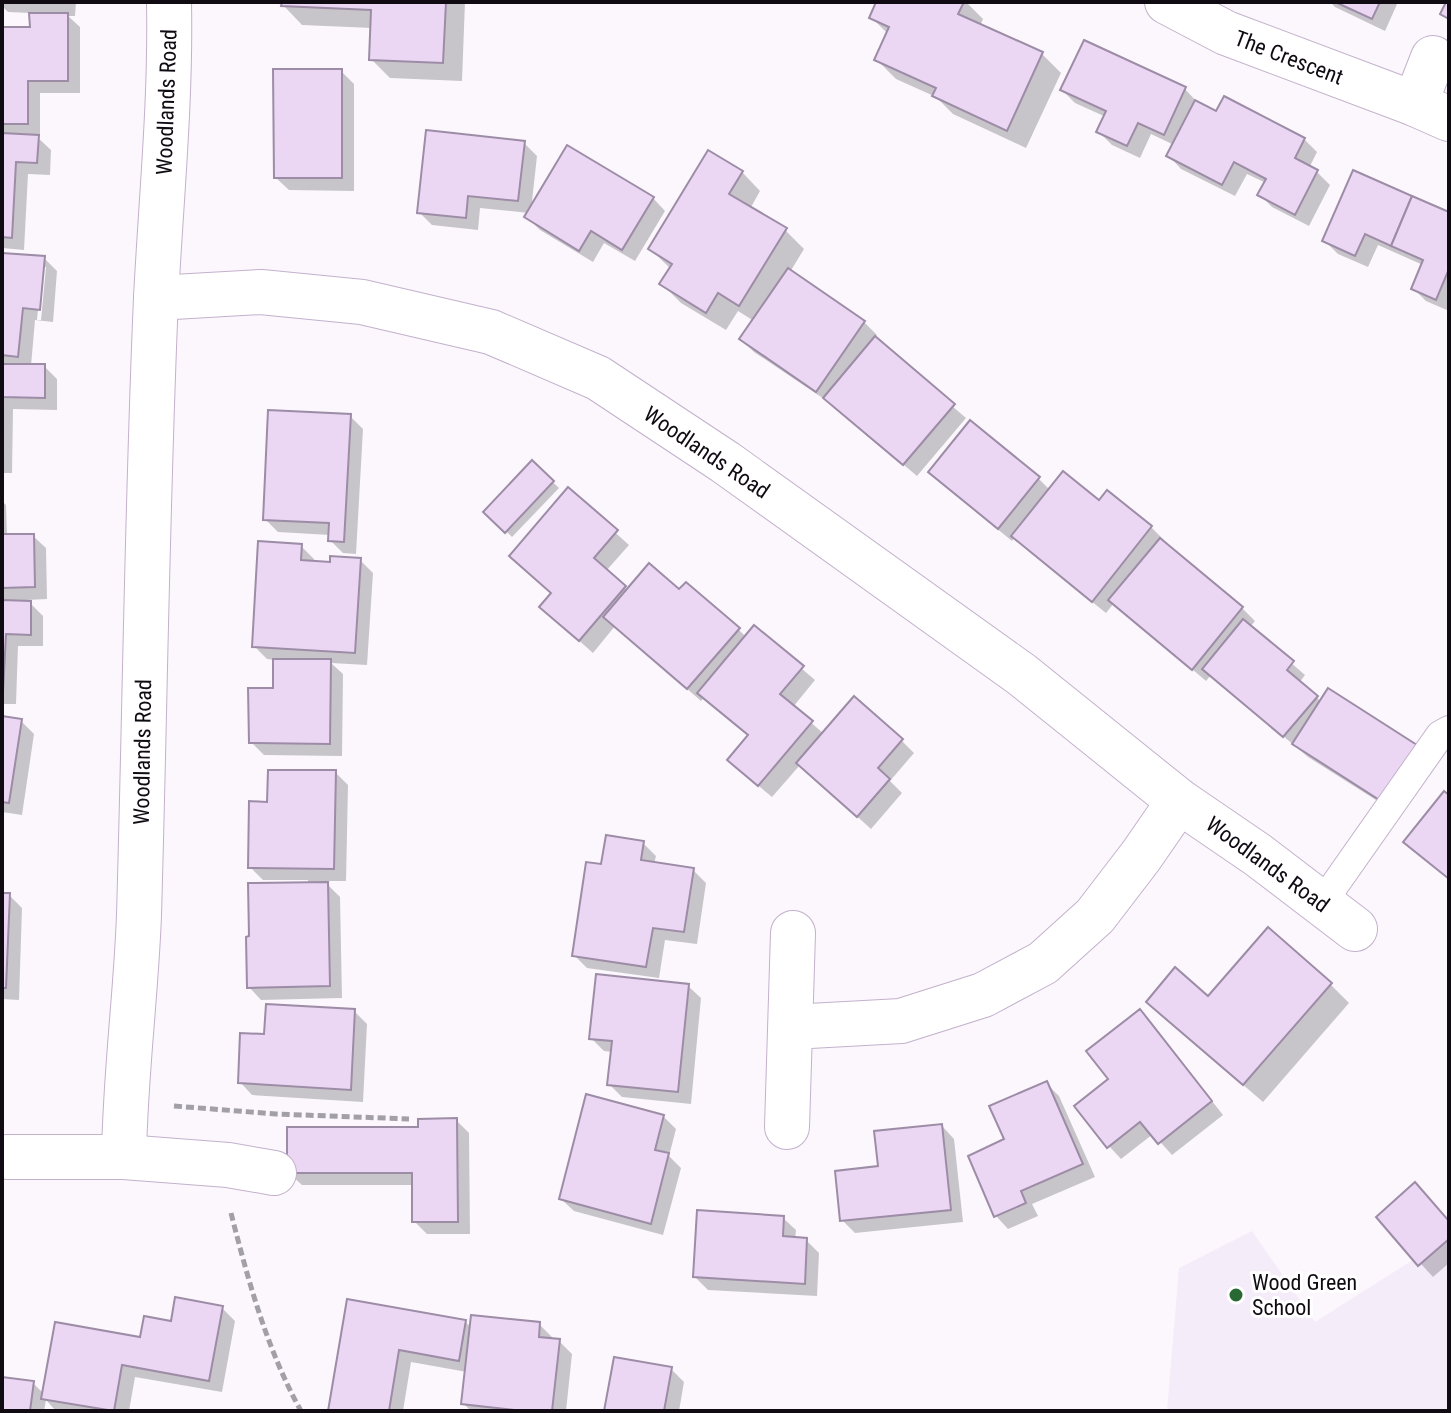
<svg xmlns="http://www.w3.org/2000/svg" width="1451" height="1413" viewBox="0 0 1451 1413" font-family="'Roboto Condensed',sans-serif">
  <style>
    .built { fill: #f5ecfa }
    .shadow { fill: #0003; fill-rule: evenodd }
    .building { fill: #ebd7f4; stroke: #9d8ca6; stroke-width: 2 }
    .lines { fill: none; stroke-linecap: round; stroke-linejoin: round }
    .lane-casing { stroke: #c3b1cc; stroke-width: 30 }
    .street-casing { stroke: #c3b1cc; stroke-width: 46 }
    .path { stroke: #a39fa6; stroke-width: 5; stroke-dasharray: 8 4; stroke-linecap: butt }
    .lane { stroke: #fff; stroke-width: 28 }
    .street { stroke: #fff; stroke-width: 44 }
    .poi-dot { fill: #286933; stroke: #fff; stroke-width: 3 }
    .labels { text-anchor: middle; stroke-width: 6; stroke-linejoin: round; paint-order: stroke }
    .street-label { font-size: 22px; fill: #100a13; stroke: #fff }
    .poi-label { font-size: 22px; fill: #100a13; stroke: #fff; text-anchor: start }
  </style>
  <rect width="100%" height="100%" fill="#fbf7fd"/>
  <polygon class="built" points="1252,1231 1315,1322 1449,1237 1449,1411 1167,1411 1179,1268"/>
  <g class="shadow">
    <polygon points="2,2 76,2 75,16 68,16 80,27 80,93 40,93 40,136 36,136 51,150 50,175 28,174 24,250 2,248 2,29 32,29 31,13 8,12 2,6"/>
    <polygon points="284,2 465,2 462,81 390,78 371,59 372,28 302,25 284,6"/>
    <polygon points="878,2 966,2 983,19 980,26 1042,54 1061,73 1026,148 953,114 936,97 896,79 877,60 888,34 871,17"/>
    <polygon points="1330,2 1398,2 1385,31 1335,7"/>
    <polygon points="341,71 354,84 354,191 289,190 276,178"/>
    <polygon points="1185,89 1197,102 1217,114 1304,139 1317,152 1309,168 1317,172 1330,185 1309,226 1272,207 1260,195 1266,183 1247,174 1235,196 1181,169 1169,156 1174,145 1151,134 1140,158 1112,145 1099,132 1106,117 1075,103 1062,90"/>
    <polygon points="524,143 537,156 531,210 653,198 665,211 635,261 604,243 593,262 540,230 527,217 529,213 480,208 478,230 432,225 419,212"/>
    <polygon points="742,172 760,191 750,209 785,230 804,249 790,272 864,322 877,335 874,339 966,418 917,476 830,403 754,352 741,339 754,321 738,311 726,330 681,303 662,284 671,269 650,249"/>
    <polygon points="1449,214 1449,311 1426,301 1413,288 1423,265 1378,245 1368,267 1338,254 1325,241"/>
    <path d="M2,255L44,258L57,271L53,322L35,320L31,366H44L57,379V410L13,409L12,473H2ZM42,267H46L41,320H37Z"/>
    <polygon points="350,416 363,429 356,554 343,553 330,540 330,535 278,532 265,519"/>
    <polygon points="532,462 559,488 512,537 486,511"/>
    <polygon points="931,472 1039,479 1050,490 1100,503 1107,493 1151,527 1164,540 1162,542 1242,608 1255,621 1250,627 1305,675 1299,683 1322,702 1395,812 1308,757 1211,675 1206,681 1114,603 1106,613 1026,549 1014,537 1012,541 944,485"/>
    <polygon points="568,490 629,545 606,571 628,591 680,592 738,629 746,637 754,628 815,680 793,707 824,734 901,740 914,753 890,781 902,793 871,829 800,765 772,797 742,772 749,736 704,697 701,701 615,626 593,653 541,607 553,593"/>
    <polygon points="2,501 6,505 7,536 33,536 46,548 47,599 27,600 43,616 43,646 18,646 16,704 2,704"/>
    <polygon points="301,546 314,559 314,563 332,564 360,560 373,573 367,665 331,663 343,674 342,756 264,755 251,742 275,690 275,660 267,659 254,646"/>
    <polygon points="2,718 21,721 34,734 22,815 2,812"/>
    <polygon points="335,772 348,785 346,881 324,881 340,897 342,998 261,1000 249,987 308,884 308,880 263,880 250,867 269,804"/>
    <polygon points="643,843 656,856 654,864 693,870 706,883 697,944 665,940 659,978 587,968 574,955 603,867"/>
    <polygon points="2,895 9,895 22,908 19,1000 2,999"/>
    <polygon points="1330,984 1349,1003 1263,1102 1168,1020 1208,998"/>
    <polygon points="688,986 701,998 691,1104 622,1097 609,1084 613,1052 604,1051 591,1038"/>
    <polygon points="354,1011 367,1024 363,1102 252,1095 240,1082 266,1036"/>
    <polygon points="1152,1025 1223,1115 1172,1155 1153,1134 1121,1159 1109,1146 1111,1079"/>
    <polygon points="1046,1083 1059,1096 1095,1177 1032,1204 1038,1216 1008,1229 996,1216 1007,1140"/>
    <polygon points="663,1116 676,1129 669,1156 681,1168 663,1235 574,1211 561,1199"/>
    <polygon points="456,1120 469,1133 470,1234 427,1234 414,1221 414,1185 302,1185 289,1173 420,1129"/>
    <polygon points="942,1126 954,1139 963,1222 855,1233 842,1220 880,1168"/>
    <polygon points="1378,1217 1449,1222 1449,1263 1433,1277"/>
    <polygon points="783,1218 796,1230 795,1239 806,1240 819,1253 817,1296 708,1290 695,1277"/>
    <polygon points="349,1302 465,1321 471,1328 539,1324 552,1337 552,1340 559,1341 572,1354 566,1411 471,1411 463,1403 467,1372 411,1362 403,1411 330,1411"/>
    <polygon points="222,1308 235,1321 222,1392 135,1377 129,1411 56,1411 46,1400 44,1411 2,1411 2,1379 33,1383 44,1394 172,1323"/>
    <polygon points="671,1369 684,1382 679,1411 606,1411"/>
  </g>
  <g class="building">
    <polygon points="282,2 446,2 443,63 369,60 371,10 281,6"/>
    <polygon points="876,2 964,2 958,14 1043,52 1007,131 932,96 936,88 874,60 889,27 869,18"/>
    <polygon points="1335,2 1380,2 1372,19"/>
    <polygon points="1446,2 1449,2 1449,19 1440,14"/>
    <polygon points="29,13 68,13 68,81 28,81 28,124 2,124 2,27 30,27"/>
    <polygon points="1084,40 1186,87 1164,135 1138,123 1127,146 1096,132 1106,111 1060,90"/>
    <polygon points="273,69 342,69 342,178 274,178"/>
    <polygon points="1224,96 1305,138 1295,158 1318,170 1295,215 1257,195 1266,179 1234,162 1222,185 1166,156 1195,100 1216,111"/>
    <polygon points="426,130 525,141 518,201 468,196 466,218 417,213"/>
    <polygon points="2,133 39,135 37,163 16,162 12,238 2,237"/>
    <polygon points="567,145 654,197 622,250 591,231 579,251 524,217"/>
    <polygon points="708,150 743,171 729,194 787,228 739,306 718,293 706,313 659,284 672,264 648,249"/>
    <polygon points="1353,170 1412,196 1391,246 1365,234 1355,256 1322,241"/>
    <polygon points="1412,196 1449,212 1449,269 1436,300 1411,289 1423,260 1391,246"/>
    <polygon points="2,253 45,256 40,310 23,308 18,357 2,355"/>
    <polygon points="788,268 865,321 816,392 739,339"/>
    <polygon points="875,336 955,404 903,465 823,398"/>
    <polygon points="2,364 45,364 45,398 2,397"/>
    <polygon points="268,410 351,414 344,542 328,541 329,523 263,520"/>
    <polygon points="970,420 1040,477 998,529 928,472"/>
    <polygon points="532,460 554,481 505,533 483,512"/>
    <polygon points="1063,471 1099,500 1107,490 1152,526 1092,602 1011,536"/>
    <polygon points="568,487 618,530 594,558 626,586 579,641 539,607 551,593 509,556"/>
    <polygon points="2,534 34,534 35,587 2,588"/>
    <polygon points="1160,538 1243,607 1192,670 1108,600"/>
    <polygon points="258,541 302,544 301,560 330,562 330,556 361,558 355,653 252,647"/>
    <polygon points="649,563 679,589 686,582 740,628 687,689 603,617"/>
    <polygon points="2,600 31,601 31,635 6,634 3,692 2,692"/>
    <polygon points="1243,619 1294,661 1287,670 1318,696 1283,737 1202,669"/>
    <polygon points="754,625 804,666 780,694 813,721 758,786 727,760 748,735 697,693"/>
    <polygon points="273,659 331,659 330,744 249,743 248,688 273,688"/>
    <polygon points="1328,688 1417,745 1381,801 1292,744"/>
    <polygon points="854,696 903,739 878,768 890,779 857,817 796,763"/>
    <polygon points="2,716 22,719 9,803 2,802"/>
    <polygon points="268,770 336,770 334,869 248,868 249,801 267,802"/>
    <polygon points="1444,791 1449,795 1449,879 1403,842"/>
    <polygon points="606,835 644,841 641,860 694,868 684,932 653,928 646,967 572,956 586,862 601,864"/>
    <polygon points="328,882 330,986 247,988 246,937 249,936 248,883"/>
    <polygon points="2,893 10,893 6,988 2,988"/>
    <polygon points="1268,927 1332,983 1243,1085 1146,1002 1175,967 1208,996"/>
    <polygon points="596,974 689,984 678,1092 607,1085 612,1041 589,1039"/>
    <polygon points="266,1004 355,1009 351,1090 238,1083 240,1033 264,1034"/>
    <polygon points="1140,1009 1212,1101 1158,1144 1140,1122 1107,1148 1074,1106 1108,1079 1086,1051"/>
    <polygon points="1047,1081 1083,1164 1021,1191 1026,1203 994,1217 968,1156 1004,1139 989,1106"/>
    <polygon points="586,1094 664,1115 655,1150 669,1153 651,1224 559,1199"/>
    <polygon points="457,1118 458,1222 412,1222 412,1173 287,1173 287,1127 418,1127 418,1119"/>
    <polygon points="942,1124 951,1210 840,1221 835,1171 878,1166 874,1131"/>
    <polygon points="1415,1182 1449,1221 1449,1239 1418,1266 1376,1217"/>
    <polygon points="697,1210 784,1216 783,1236 807,1238 805,1284 693,1277"/>
    <polygon points="175,1297 223,1306 209,1381 122,1365 114,1411 41,1399 55,1322 140,1337 144,1316 171,1321"/>
    <polygon points="347,1299 466,1320 459,1361 399,1350 389,1411 328,1411"/>
    <polygon points="471,1315 540,1322 539,1337 560,1339 552,1411 523,1411 461,1404"/>
    <polygon points="614,1357 672,1367 664,1411 604,1411"/>
    <polygon points="2,1377 34,1381 30,1411 2,1411"/>
  </g>
  <g class="lines">
    <defs>
      <polyline id="lane" points="1322,903 1440,735 1449,730"/>
      <g id="street">
        <polyline points="1167,2 1226,33 1415,104 1449,119"/>
        <polyline points="1415,104 1433,58"/>
        <polyline points="156,298 261,292 362,302 491,332 598,378 725,462 1021,674 1179,801 1258,855 1355,929"/>
        <polyline points="791,1027 901,1021 983,995 1043,963 1095,916 1141,856 1179,801"/>
        <polyline points="787,1127 793,933"/>
        <path d="M7,1157H124C125,1076 136,996 139,915C145,710 147,504 156,298C161,200 171,101 169,2"/>
        <polyline points="124,1157 228,1165 274,1173"/>
      </g>
    </defs>
    <use href="#lane" class="lane-casing"/>
    <use href="#street" class="street-casing"/>
    <g class="path">
      <polyline points="174,1106 276,1114 409,1119"/>
      <path d="M231,1213C248,1280 267,1350 301,1411"/>
    </g>
    <use href="#lane" class="lane"/>
    <use href="#street" class="street"/>
  </g>
  <circle class="poi-dot" cx="1236" cy="1295" r="8"/>
  <g class="labels">
    <g class="street-label">
      <text transform="translate(1289 57) rotate(21)" y="8">The Crescent</text>
      <text transform="translate(166 102) rotate(-88)" y="8">Woodlands Road</text>
      <text transform="translate(707 452) rotate(34)" y="8">Woodlands Road</text>
      <text transform="translate(142 752) rotate(-89)" y="8">Woodlands Road</text>
      <text transform="translate(1268 864) rotate(36)" y="8">Woodlands Road</text>
    </g>
    <g class="poi-label">
      <text x="1252" y="1290">Wood Green<tspan x="1252" dy="25">School</tspan></text>
    </g>
  </g>
  <rect width="1451" height="1413" fill="none" stroke="#100a13" stroke-width="8"/>
</svg>
